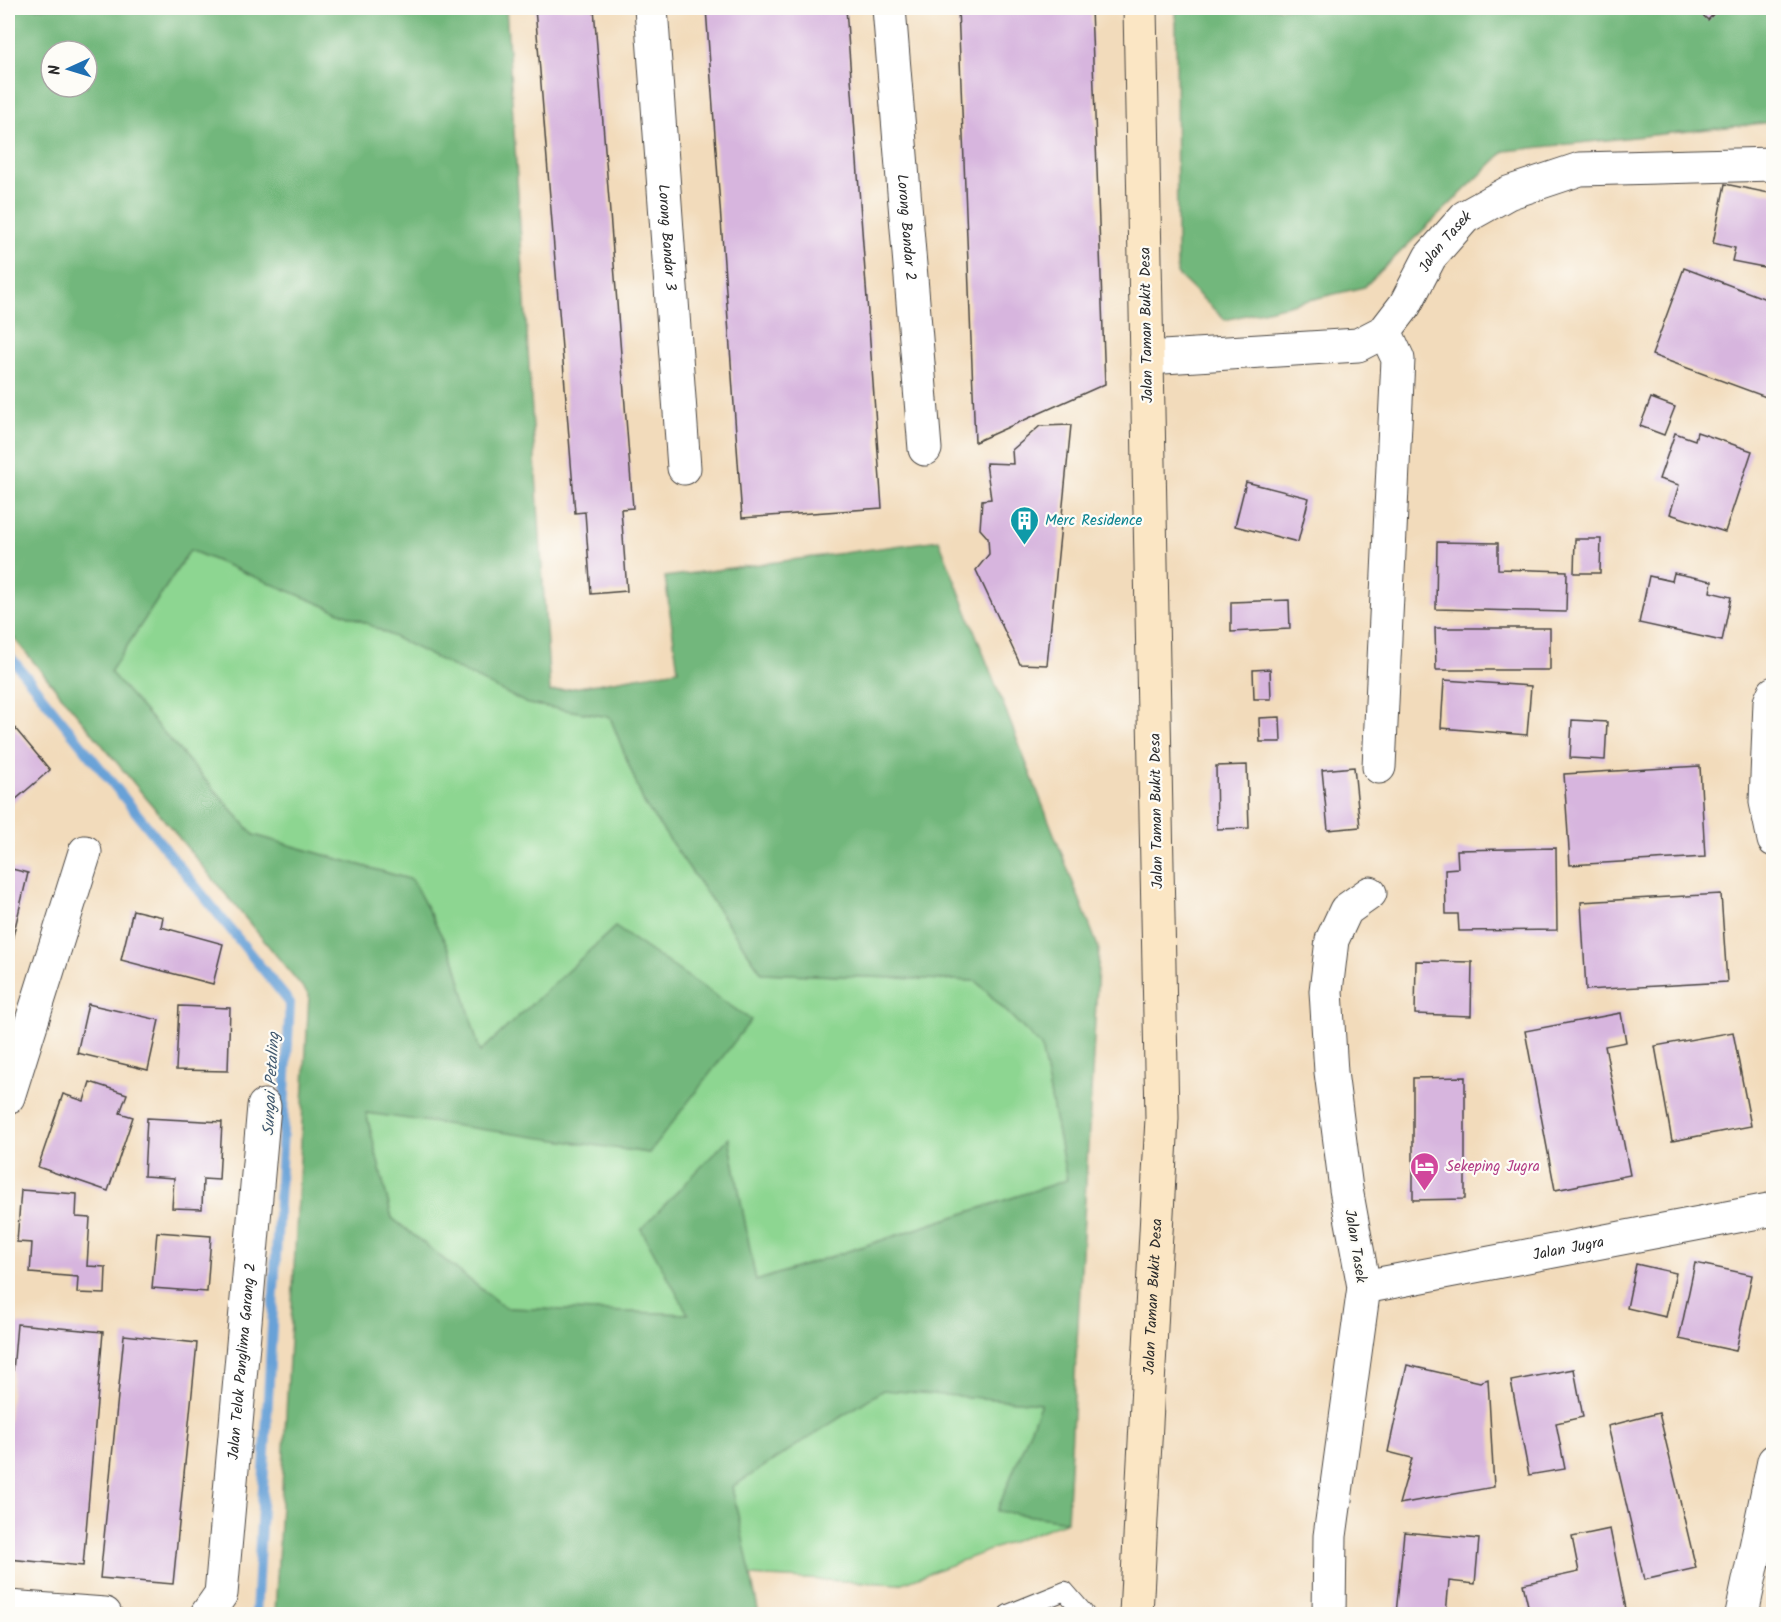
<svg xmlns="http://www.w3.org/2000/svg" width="1781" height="1622" viewBox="0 0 1781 1622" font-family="Kalam,sans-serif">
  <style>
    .green { fill: #8dd691; stroke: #5c805e; stroke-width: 1.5 }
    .forest { fill: #72b77b; stroke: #4e7153; stroke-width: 1.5; fill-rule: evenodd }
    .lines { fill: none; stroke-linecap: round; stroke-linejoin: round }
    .stream { stroke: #67a1d7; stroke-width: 10 }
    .building { fill: #d7b5de }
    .lane-casing { stroke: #494541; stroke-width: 20 }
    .street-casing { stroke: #494541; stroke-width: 35 }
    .secondary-casing { stroke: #494541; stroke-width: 35 }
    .lane { stroke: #fff; stroke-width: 18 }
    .street { stroke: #fff; stroke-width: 33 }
    .secondary { stroke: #fbe6c4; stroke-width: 33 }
    .labels { text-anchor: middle; stroke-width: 4.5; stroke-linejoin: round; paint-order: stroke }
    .street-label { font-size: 15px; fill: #2b2b2b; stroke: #fdfcf7 }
    .culture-label { font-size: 15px; fill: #0d838f; stroke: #fdfcf7; text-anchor: start }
    .hotel-label { font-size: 15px; fill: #b23c85; stroke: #fdfcf7; text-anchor: start }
    .water-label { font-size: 16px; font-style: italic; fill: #435a70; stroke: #fdfcf7 }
  </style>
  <rect width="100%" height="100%" fill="#fdfcf7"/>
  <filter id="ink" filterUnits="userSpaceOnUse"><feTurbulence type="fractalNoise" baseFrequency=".0167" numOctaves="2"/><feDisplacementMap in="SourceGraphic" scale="12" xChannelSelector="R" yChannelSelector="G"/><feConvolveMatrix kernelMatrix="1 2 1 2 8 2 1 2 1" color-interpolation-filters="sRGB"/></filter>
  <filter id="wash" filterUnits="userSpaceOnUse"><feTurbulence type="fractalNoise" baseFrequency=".008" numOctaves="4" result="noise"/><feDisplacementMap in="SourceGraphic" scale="24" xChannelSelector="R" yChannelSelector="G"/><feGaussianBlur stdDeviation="1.35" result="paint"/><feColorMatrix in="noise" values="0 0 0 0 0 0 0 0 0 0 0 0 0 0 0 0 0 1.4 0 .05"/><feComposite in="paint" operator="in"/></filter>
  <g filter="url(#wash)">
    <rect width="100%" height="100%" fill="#f2dbbb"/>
    <g class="green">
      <polygon points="190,550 364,622 528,704 610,717 644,803 762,973 976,981 1041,1046 1067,1180 756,1281 729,1139 689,1314 505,1308 392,1218 366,1112 649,1153 615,927 480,1053 455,961 412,880 254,835 110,672"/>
      <polygon points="883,1389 1041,1403 998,1511 1067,1521 900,1584 750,1576 732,1487"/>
    </g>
    <g class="forest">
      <path d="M8,8H506L550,692L678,670L665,577L939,540L1099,949L1067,1521L997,1511L1041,1403L883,1390L732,1487L759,1614H275L309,995L8,631ZM51,51H87V87H51ZM190,550L364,622L528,704L610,717L644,803L762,973L976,981L1041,1046L1067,1180L756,1281L729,1138L641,1229L688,1314L505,1308L392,1218L366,1113L649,1153L751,1020L615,927L480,1052L455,961L412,880L254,835L110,672Z"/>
      <polygon points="1176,8 1773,8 1773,122 1505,151 1364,287 1225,320 1177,274"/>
    </g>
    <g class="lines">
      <polyline class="stream" points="8,654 290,1003 256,1614"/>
    </g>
    <g id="blocks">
      <g class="building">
        <polygon points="535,8 594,8 633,508 621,509 627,591 591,594 585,512 575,513"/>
        <polygon points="706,8 846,8 882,508 742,518"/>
        <polygon points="958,8 1091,8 1105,384 975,442"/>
        <polygon points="1695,8 1719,8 1708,20"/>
        <polygon points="1725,184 1774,194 1774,269 1732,261 1735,248 1713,243"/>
        <polygon points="1684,268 1774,302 1774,400 1652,355"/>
        <polygon points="1651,398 1675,407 1664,435 1640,426"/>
        <polygon points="1071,425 1047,665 1020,664 976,570 989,554 988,538 980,529 982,500 991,499 986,463 1013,464 1012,450 1040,426"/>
        <polygon points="1697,432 1752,451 1725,532 1670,514 1679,485 1659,479 1675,433 1695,440"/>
        <polygon points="1246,482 1309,498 1298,542 1235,526"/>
        <polygon points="1575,539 1601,539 1600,573 1574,573"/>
        <polygon points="1437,542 1498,543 1498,569 1567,571 1566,612 1436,609"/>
        <polygon points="1674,573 1712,581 1710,592 1731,597 1722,641 1639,623 1649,576 1672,581"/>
        <polygon points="1289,600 1290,629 1231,632 1231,602"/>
        <polygon points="1435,628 1550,628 1550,670 1436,670"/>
        <polygon points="1270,669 1271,699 1254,699 1253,670"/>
        <polygon points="1444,680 1531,686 1527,735 1441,728"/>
        <polygon points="1280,717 1281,742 1260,742 1259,718"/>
        <polygon points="8,720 50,770 8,806"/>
        <polygon points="1572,720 1607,722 1605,760 1570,758"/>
        <polygon points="1247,765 1249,828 1217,829 1216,766"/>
        <polygon points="1700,766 1705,857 1570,865 1564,774"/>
        <polygon points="1354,767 1360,827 1328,830 1322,770"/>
        <polygon points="1556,848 1557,930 1459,931 1458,914 1446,914 1445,869 1458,868 1457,850"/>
        <polygon points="8,868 28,873 8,957"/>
        <polygon points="1721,894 1727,982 1586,990 1581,902"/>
        <polygon points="133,910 163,917 161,927 223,944 213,984 121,960"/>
        <polygon points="1416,961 1472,962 1471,1016 1415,1014"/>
        <polygon points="88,1004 159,1020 148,1070 77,1053"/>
        <polygon points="179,1006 230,1008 228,1071 176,1070"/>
        <polygon points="1621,1013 1626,1042 1605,1046 1630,1175 1555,1190 1525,1031"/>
        <polygon points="1733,1032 1751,1126 1672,1141 1655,1046"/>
        <polygon points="1465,1077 1465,1199 1413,1200 1413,1078"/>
        <polygon points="90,1082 127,1094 120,1113 133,1117 108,1191 38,1167 63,1094 84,1101"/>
        <polygon points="147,1118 222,1122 219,1180 203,1179 202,1209 172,1208 174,1178 144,1176"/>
        <polygon points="21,1190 77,1194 76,1217 90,1218 87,1266 106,1267 105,1294 77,1293 78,1277 30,1273 32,1243 17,1242"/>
        <polygon points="157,1232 211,1236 207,1292 152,1288"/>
        <polygon points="1695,1263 1752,1275 1736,1351 1679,1339"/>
        <polygon points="1636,1264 1676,1273 1666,1317 1627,1308"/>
        <polygon points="17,1324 103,1332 83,1566 8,1559 8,1430"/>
        <polygon points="124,1335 197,1343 173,1584 100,1578"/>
        <polygon points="1407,1365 1480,1382 1488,1379 1494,1487 1399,1504 1412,1458 1388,1452"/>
        <polygon points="1574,1369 1583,1417 1556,1423 1565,1469 1529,1475 1511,1381"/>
        <polygon points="1659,1413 1696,1568 1644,1580 1608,1426"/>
        <polygon points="1610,1529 1627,1614 1530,1614 1523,1584 1579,1572 1572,1537"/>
        <polygon points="1404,1532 1479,1539 1475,1584 1449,1581 1446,1614 1396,1614"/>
      </g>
    </g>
  </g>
  <g filter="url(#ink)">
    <use href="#blocks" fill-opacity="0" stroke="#494541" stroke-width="1.5"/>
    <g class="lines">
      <defs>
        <polyline id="lane" points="1008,1614 1065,1591 1085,1614"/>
        <g id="street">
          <path id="s1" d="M651,8L684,468"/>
          <path id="s2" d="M889,8L925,449"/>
          <path id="s3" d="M1147,358L1358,345L1385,331L1405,305L1430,257L1465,217L1508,193L1580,169L1774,164"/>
          <polyline points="1774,693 1770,702 1766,802 1774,840"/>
          <polyline points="1379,767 1398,359 1385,331"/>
          <polyline points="8,1097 85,852"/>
          <path id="s4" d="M1364,1287L1774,1209"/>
          <polyline points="8,1607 105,1614"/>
          <path id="s5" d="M207,1614L221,1594L264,1106"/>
          <polyline points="1329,1614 1330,1536 1364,1287 1346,1189 1331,1072 1326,991 1332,940 1346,910 1370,893"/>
          <polyline points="1742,1614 1774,1461"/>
        </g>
        <g id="secondary">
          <path id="s6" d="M1136,1614L1162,1118L1140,8"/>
        </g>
      </defs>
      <use href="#lane" class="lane-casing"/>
      <use href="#street" class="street-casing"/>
      <use href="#secondary" class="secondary-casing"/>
      <use href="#lane" class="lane"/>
      <use href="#street" class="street"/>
      <use href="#secondary" class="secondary"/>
    </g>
  </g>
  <defs>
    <symbol id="building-pin" viewBox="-11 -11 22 30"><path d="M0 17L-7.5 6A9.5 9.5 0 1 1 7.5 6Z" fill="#0f9aa8" stroke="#fdfcf7"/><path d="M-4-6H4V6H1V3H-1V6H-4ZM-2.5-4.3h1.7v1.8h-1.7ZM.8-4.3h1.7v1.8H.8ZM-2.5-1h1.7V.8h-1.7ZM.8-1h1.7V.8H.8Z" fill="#fff"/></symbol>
    <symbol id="hotel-pin" viewBox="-11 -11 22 30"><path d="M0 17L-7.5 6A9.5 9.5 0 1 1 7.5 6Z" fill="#d1479c" stroke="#fdfcf7"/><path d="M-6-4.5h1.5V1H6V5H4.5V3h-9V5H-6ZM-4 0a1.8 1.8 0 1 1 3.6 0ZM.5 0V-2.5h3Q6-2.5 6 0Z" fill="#fff"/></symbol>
  </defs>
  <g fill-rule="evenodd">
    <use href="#building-pin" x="1008" y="504" width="33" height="45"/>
    <use href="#hotel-pin" x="1408" y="1150" width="33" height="45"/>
  </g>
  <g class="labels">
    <g class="street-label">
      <text dy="5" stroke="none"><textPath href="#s2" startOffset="220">Lorong Bandar 2</textPath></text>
      <text dy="5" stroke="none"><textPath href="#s1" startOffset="230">Lorong Bandar 3</textPath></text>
      <text dy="5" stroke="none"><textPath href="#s3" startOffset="350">Jalan Tasek</textPath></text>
      <text transform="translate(1146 325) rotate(-91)" y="5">Jalan Taman Bukit Desa</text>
      <text transform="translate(1156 811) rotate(-91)" y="5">Jalan Taman Bukit Desa</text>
      <text transform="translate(1356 1246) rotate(81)" y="5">Jalan Tasek</text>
      <text dy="5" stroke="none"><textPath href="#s4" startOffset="208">Jalan Jugra</textPath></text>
      <text dy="5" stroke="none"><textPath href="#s6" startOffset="318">Jalan Taman Bukit Desa</textPath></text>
      <text dy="5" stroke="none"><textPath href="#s5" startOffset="258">Jalan Telok Panglima Garang 2</textPath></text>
    </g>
    <g class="culture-label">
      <text x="1045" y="525">Merc Residence</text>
    </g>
    <g class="hotel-label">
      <text x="1446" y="1171">Sekeping Jugra</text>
    </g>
    <g class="water-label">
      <text transform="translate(270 1084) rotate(-87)" y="6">Sungai Petaling</text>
    </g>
  </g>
  <rect width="1781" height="1622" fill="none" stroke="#fdfcf7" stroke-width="30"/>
  <g transform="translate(69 69) rotate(266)"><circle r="28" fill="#fdfcf7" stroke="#a9a8a5" stroke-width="1.5"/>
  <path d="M0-4.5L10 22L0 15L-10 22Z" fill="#1f6fb2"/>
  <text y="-9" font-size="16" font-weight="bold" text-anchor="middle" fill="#2b2b2b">N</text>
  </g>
</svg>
